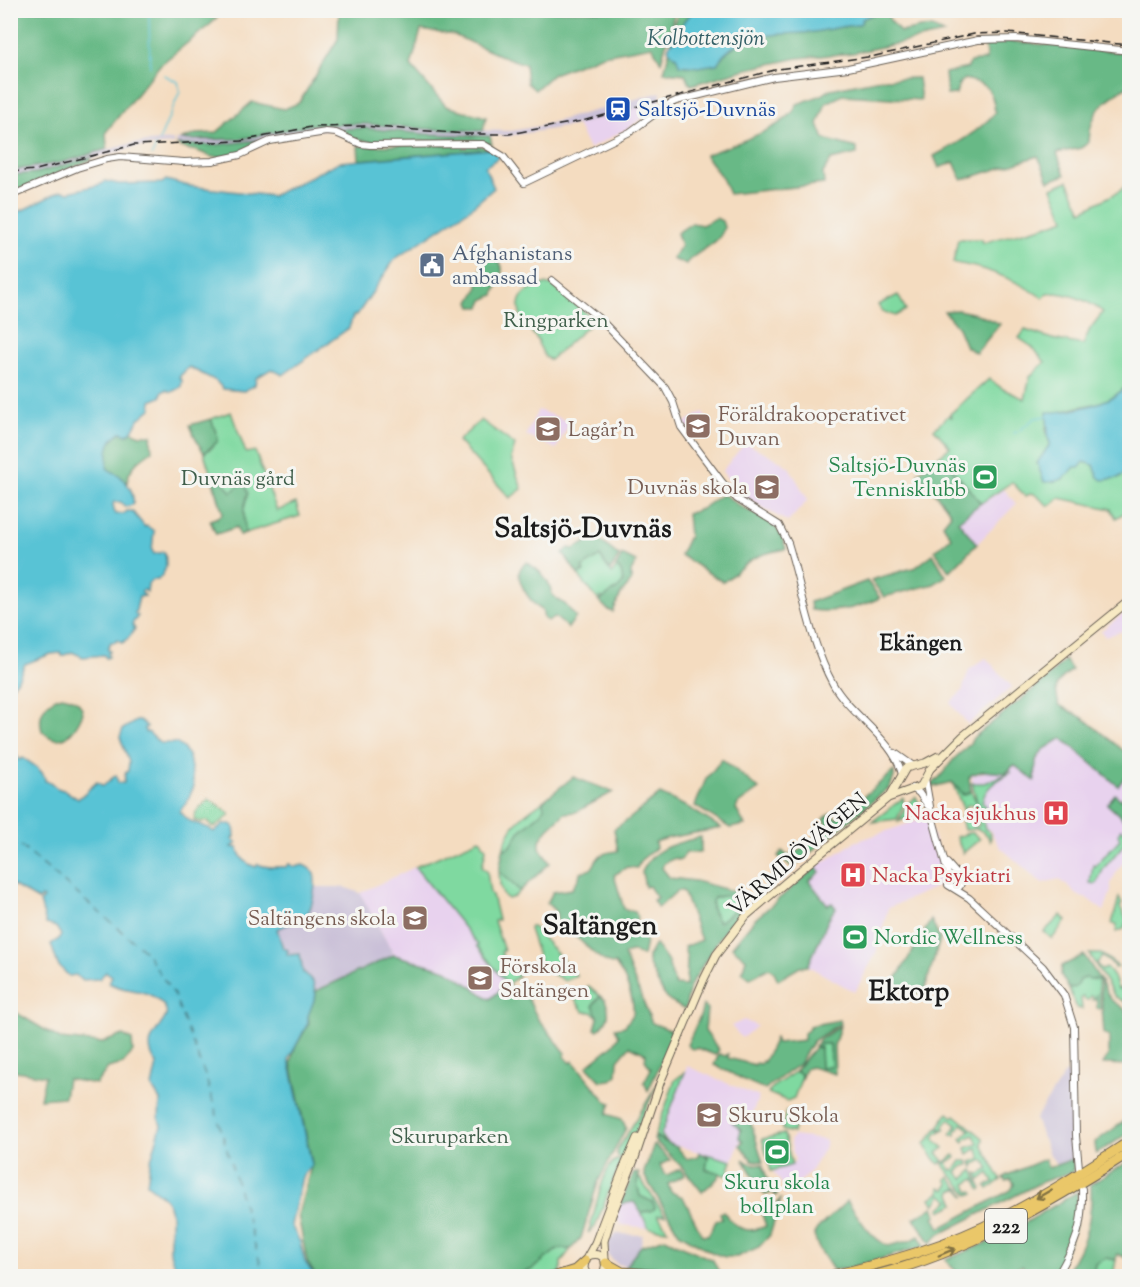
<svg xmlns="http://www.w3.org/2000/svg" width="1140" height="1287" viewBox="0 0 1140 1287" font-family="'Sorts Mill Goudy',serif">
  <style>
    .built { fill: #e8d2ee }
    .industrial { fill: #c9bfd7 }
    .green { fill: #7fd9a0; stroke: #4e7a5e; stroke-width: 1.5 }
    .forest { fill: #67b986; stroke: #426a51; stroke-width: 1.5; fill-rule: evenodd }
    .water { fill: #59c3d5; stroke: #3a7078; stroke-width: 1.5 }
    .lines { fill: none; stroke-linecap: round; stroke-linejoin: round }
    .stream { stroke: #59c3d5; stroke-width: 1.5 }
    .ferry { stroke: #345f66; stroke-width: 1.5; stroke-dasharray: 8 6; stroke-linecap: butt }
    .tertiary-casing { stroke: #685f55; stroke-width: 8 }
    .secondary-casing { stroke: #685f55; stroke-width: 9 }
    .motorway-casing { stroke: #685f55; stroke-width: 11 }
    .tertiary { stroke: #fff; stroke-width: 6 }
    .secondary { stroke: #f7e9c3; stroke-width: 7 }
    .motorway { stroke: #eac769; stroke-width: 9 }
    .rail { stroke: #1c1c1c; stroke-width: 1.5; stroke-dasharray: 9 4.5; stroke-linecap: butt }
    .oneway { stroke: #837242 }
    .labels { text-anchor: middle; stroke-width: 6; stroke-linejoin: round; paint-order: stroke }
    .shield { fill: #f6f6f2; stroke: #5d5d5c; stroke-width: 1.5 }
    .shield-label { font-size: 20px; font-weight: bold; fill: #1c1c1c }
    .transit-label { font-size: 21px; fill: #164399; stroke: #f6f6f2; text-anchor: start }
    .service-label { font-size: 21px; fill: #4e5e75; stroke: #f6f6f2; text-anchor: start }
    .park-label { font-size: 21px; fill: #3f5e4a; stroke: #f6f6f2 }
    .education-label { font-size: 21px; fill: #785e54; stroke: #f6f6f2; text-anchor: start }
    .leisure-label { font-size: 21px; fill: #27864d; stroke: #f6f6f2; text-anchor: end }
    .health-label { font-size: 21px; fill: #be3a42; stroke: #f6f6f2; text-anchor: end }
    .street-label { font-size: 21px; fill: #1c1c1c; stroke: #f6f6f2 }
    .water-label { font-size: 22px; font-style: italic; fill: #345f66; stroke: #f6f6f2 }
    .neighbourhood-label { font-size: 22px; font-weight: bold; fill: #1c1c1c; stroke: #f6f6f2 }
    .district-label { font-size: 27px; font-weight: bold; fill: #1c1c1c; stroke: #f6f6f2 }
  </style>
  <rect width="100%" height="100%" fill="#f6f6f2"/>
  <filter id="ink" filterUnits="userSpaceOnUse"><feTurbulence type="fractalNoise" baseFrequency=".0167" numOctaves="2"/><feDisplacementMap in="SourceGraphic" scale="12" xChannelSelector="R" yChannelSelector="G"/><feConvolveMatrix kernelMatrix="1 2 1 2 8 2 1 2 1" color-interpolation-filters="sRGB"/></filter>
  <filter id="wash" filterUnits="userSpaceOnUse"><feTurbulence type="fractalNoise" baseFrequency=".008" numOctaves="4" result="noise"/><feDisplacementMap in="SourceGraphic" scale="24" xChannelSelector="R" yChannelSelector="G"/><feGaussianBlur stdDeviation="1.35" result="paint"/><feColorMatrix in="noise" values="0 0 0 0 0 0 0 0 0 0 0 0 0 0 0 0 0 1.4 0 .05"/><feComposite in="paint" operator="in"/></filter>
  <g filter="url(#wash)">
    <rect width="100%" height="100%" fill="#f4dcc0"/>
    <g class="built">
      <polygon points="660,102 649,113 630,127 589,149 577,125"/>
      <polygon points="538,410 570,422 556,449 526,435"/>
      <polygon points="703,412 712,429 696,438 684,423"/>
      <polygon points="745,443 770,455 789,467 808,500 788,522 739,494 722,471"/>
      <polygon points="1004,489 1016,504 977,544 958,521 962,516"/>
      <polygon points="1124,613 1129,616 1129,629 1105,637 1101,631"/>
      <polygon points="986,658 1012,687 968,724 950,703 962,691 969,670"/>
      <polygon points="1083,718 1129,755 1129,856 1118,869 1111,883 1111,891 1104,911 1088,899 1081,897 1059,879 1042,883 1000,847 989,829 986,829 982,810 971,785 973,783 971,776 1014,764 1035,780 1036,760 1043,750 1062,738"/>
      <polygon points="927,817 944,872 943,884 888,908 876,953 855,992 808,966 830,916 836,908 828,906 809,881 820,873 816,867 855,842"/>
      <polygon points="415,867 448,906 478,945 477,947 507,984 490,999 447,970 394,955 360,893"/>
      <polygon points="744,1020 757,1026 742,1038 731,1026"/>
      <polygon points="687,1066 759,1097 732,1161 670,1144 661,1134"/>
      <polygon points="793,1136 826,1140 824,1149 810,1172 785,1195 783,1192 786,1189 773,1172 792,1165 795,1160 790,1141"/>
      <polygon points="634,1202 639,1208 649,1228 622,1225 618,1220 616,1215 620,1204"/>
    </g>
    <g class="industrial">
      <polygon points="661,92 660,102 577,125 508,136 426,134 365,128 311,130 258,140 215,145 177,145 176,140 241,139 310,125 364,124 427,129 511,131 539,126"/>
      <polygon points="173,140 173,144 135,147 36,173 11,175 10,170 64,162 129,144"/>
      <polygon points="315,887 344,887 360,893 394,955 316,991 313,982 306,973 303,973 301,969 302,959 296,953 287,956 277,928 304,917 309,912"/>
      <polygon points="1066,1072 1069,1073 1073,1159 1056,1164 1048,1152 1035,1119"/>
      <polygon points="616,1234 643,1235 635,1268 617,1264 608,1255 609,1241"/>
    </g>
    <g class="green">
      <path d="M1068,181L1082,211L1120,191L1129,182V384C1121,391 1113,398 1102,402C1087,407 1045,408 1046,430C1046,434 1049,440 1050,444L1037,464L1064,479L1075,466L1084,462L1094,465L1098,477L1118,478L1129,471V510L1116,518L1111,509L1060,498L1049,506L1033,493L1025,496L1012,482L981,503L947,463L938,457L950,447L934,429L949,415L952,418L950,414L989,379L1003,389L1025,399L1030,377L1045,362L1032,347L1019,338L1025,330L1052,339L1083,345L1090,329L1103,312C1086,299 1069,292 1047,293L1043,298C1016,280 985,267 953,263L958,239H982L983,243C1010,234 1040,230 1065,219L1052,188Z"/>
      <path d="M545,284L553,286L593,319L592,322L550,360L545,357L538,343L539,342L528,327H526C512,302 519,292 545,284Z"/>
      <polygon points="898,295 906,310 895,316 882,311 878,305"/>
      <path d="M231,412L246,453L255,451L277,511L296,503L300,516L239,535L237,527L216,534L210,520L219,517L223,513L204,453C223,442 217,436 211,419Z"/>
      <polygon points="481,420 515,445 511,458 522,489 510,498 458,441"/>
      <polygon points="600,556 612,574 616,567 621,571 624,582 621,587 603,599 601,597 599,601 578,575 584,572 582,568"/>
      <path d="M1012,772C998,780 986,785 982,802L986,806L982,810L977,802L972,783H985Z"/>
      <polygon points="952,782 963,795 971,791 981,811 977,813 974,804 965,806 969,822 972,821 973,827 979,826 978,817 984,816 982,818 985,829 988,830 991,836 990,841 987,835 978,829 964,830 961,817 964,811"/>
      <polygon points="916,797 923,811 898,822 908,803"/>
      <polygon points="903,798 904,803 897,819 872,822"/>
      <polygon points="209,799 229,813 229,816 215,827 212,827 208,821 201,822 194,820 196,812"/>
      <path d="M543,801L544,808L541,813L519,832L511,846L503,850C510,823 522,816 543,801Z"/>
      <polygon points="1121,829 1126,832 1128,830 1129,838 1104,868 1096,884 1090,883 1093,865 1095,866 1120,839 1118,834"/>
      <polygon points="969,833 973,833 980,839 963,853 956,837"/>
      <polygon points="479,839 481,840 486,849 482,867 487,871 490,893 492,895 498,920 494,921 504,951 501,952 504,960 507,959 511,971 516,970 518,977 507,984 477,946 478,945 415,867"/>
      <polygon points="499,871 520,891 514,897 508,899 503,895 500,885"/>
      <path d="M722,896C731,896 737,897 741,905L719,922C715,915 708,906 714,898Z"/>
      <polygon points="1119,897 1122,903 1120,907 1128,921 1124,929 1116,932 1117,925 1112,924"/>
      <polygon points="1061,915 1066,921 1052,939 1044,932"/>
      <polygon points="530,926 534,928 577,976 565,981 542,968 529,929"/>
      <path d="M1089,954H1101L1119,967L1114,968L1115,966L1102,957L1096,964L1103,970L1106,968C1114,974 1115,979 1118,989L1129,986V999L1125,1002L1115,997Z"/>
      <polygon points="1085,978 1098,980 1100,1009 1097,1008 1096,994 1095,999 1092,1000 1093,997 1090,996 1088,1000 1085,1000 1083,996 1081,999 1082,1009 1077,1008 1069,989 1075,987 1080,980"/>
      <polygon points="588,986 600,996 593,1005 598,1017 592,1012 584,1012 575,1000 584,993"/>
      <polygon points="819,1044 830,1044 831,1066 821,1067"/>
      <polygon points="685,1072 661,1134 664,1139 670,1144 655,1136 675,1080"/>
      <polygon points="795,1072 801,1073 800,1082 794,1098 787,1101 768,1093 774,1086"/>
      <polygon points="657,1085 623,1159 617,1156 617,1151"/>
      <polygon points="786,1111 797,1113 793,1133 782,1130"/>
      <polygon points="948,1113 953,1117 955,1115 983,1138 982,1145 1001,1180 988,1189 986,1186 994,1182 989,1173 980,1180 977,1173 980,1174 989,1169 984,1160 975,1164 974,1167 971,1162 981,1158 977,1148 968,1154 966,1148 978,1144 974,1135 965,1139 964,1142 961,1139 970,1130 962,1124 956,1131 956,1135 950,1134 957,1125 949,1119 944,1126 945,1128 943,1130 938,1127"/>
      <polygon points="937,1128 942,1131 937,1133 934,1139 944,1148 937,1153 944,1161 939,1164 926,1148 925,1144"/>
      <polygon points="784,1134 792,1165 771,1171 762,1139"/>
      <polygon points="706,1154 732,1161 727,1176 706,1169 708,1157"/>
      <path d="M954,1155L956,1157L947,1163L951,1170H955L961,1161H968L969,1165L964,1166L957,1172L963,1179L973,1170L982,1189L980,1190L975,1179L966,1184L970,1192L973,1191L974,1193L969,1195C963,1186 944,1170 943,1164Z"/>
      <path d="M616,1160L621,1161L595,1227L588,1233C595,1217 601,1168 616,1160Z"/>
      <polygon points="639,1177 665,1215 658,1215 668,1230 649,1228 642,1215 641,1212 651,1211 655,1208 653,1202 640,1197 637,1183"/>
      <polygon points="949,1177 966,1197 960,1188 952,1191 951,1194 955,1204 941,1211 940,1209 950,1200 942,1195 935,1205 931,1198 940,1193 940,1187 945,1190 949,1184 946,1179"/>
      <polygon points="558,1249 571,1249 561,1262 561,1273 545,1276 515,1276 531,1270"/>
      <polygon points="1106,1258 1116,1260 1113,1276 1093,1276 1095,1264"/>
    </g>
    <g class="forest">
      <polygon points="11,10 222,10 222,11 212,23 160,65 106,132 107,149 64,162 16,170 10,170"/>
      <polygon points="339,11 339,10 675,11 661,62 652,46 603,55 553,74 535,90 527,83 525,64 499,55 454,35 421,30 411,66 446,106 486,117 483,131 427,129 364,124 311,125 241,139 180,140 196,134 216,133 252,102 284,109 299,103 338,39"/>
      <path d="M679,11H695C679,22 688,33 670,43L674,23Z"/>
      <path d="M880,11H885L890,20L900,32C919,30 925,22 944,34L853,53L798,58L743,70L691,85L685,74L664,72L669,52L674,53L684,66L717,64C736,32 777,34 810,32C825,31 840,26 856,25L861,23L862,19Z"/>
      <path d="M1006,41L1129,53V85C1105,100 1090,110 1089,142L1081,148L1057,153L1065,175L1049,181L1038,156L962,180L954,162L939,168L934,156C957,144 978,132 995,113C993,88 987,84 964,79L959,84L956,94L947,95L945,73L968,68L970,62L986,60L985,42Z"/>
      <path d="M918,78L921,100L843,95L826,103L818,124L824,139L857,148V154L831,160L823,173L824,184L729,194L722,178L705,155C727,146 792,127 797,104L822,95L831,89L880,79Z"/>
      <polygon points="365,128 426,134 490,136 492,145 474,140 371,142 356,139 338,129"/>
      <path d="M258,140C249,150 227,159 213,157C208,157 204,153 200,152C192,149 183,150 177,145H215Z"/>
      <polygon points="472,144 492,149 359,160 358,146"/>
      <polygon points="92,157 91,160 11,193 10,175 36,173"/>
      <path d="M716,218L722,221L724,227C721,245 696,250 686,264L672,259L681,246L677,233L692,223L702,225Z"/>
      <path d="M490,258C512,261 498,283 494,295L483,300L481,307H472L470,302L477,290L483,262Z"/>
      <polygon points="958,310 977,314 1000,324 976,353 966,347 958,328 944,311"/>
      <polygon points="211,419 218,438 217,442 204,453 194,435 190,425"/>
      <path d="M132,431L140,435H152L151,440L152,451C140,459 128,468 127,483L107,468C106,454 107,441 120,432L129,434Z"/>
      <polygon points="938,457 947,463 981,503 958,521 977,544 950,571 948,570 935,551 951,537 943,524 951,514 945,505 918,473"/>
      <polygon points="215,476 220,477 231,492 242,483 245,483 248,493 244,509 245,533 239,535 237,527 216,534 210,520 219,517 223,513 213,479"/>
      <path d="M721,495L727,496C749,519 777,511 786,549C770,552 755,555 742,567C735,572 731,577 723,582L680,555L689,536L687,514L701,509Z"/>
      <polygon points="589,537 598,539 619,556 610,571 600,556 582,568 584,571 578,575 563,553 569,548 574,549 585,543"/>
      <polygon points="933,554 946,576 934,584 884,597 871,580 916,567"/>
      <path d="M622,555L636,562L631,572V582L621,594L613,612L608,610L600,602C605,594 618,592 623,582L621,571L616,567Z"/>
      <path d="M527,562L539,571L548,582L552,594L559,601L565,604L576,617L568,628L555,617L548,621L544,619L542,610C532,605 519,585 519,574C519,568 523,565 527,562Z"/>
      <path d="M867,581L880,598C859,608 834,613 811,610L810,602Z"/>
      <path d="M1065,660L1072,670C1056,683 1053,684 1059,705L1083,718L1129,755V772L1118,786L1062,738L1043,750L1036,760L1035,781L1014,765L1006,773L983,771L971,775L969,778L971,791L964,795L952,782L932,787V784C942,777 947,766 956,757C963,750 969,747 973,738L1046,679Z"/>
      <path d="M62,696C73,698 81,701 83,713C75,732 61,750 42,731C37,715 45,700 62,696Z"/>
      <polygon points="722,759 759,789 738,804 736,809 745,825 730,828 695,806 706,779"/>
      <polygon points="894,771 894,777 890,787 793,867 778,856 782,851 788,856 793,852 797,852 828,826 824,819 831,813 836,819"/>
      <polygon points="573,777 613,792 576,812 565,813 548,829 540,840 540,848 550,863 520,891 499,871 503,850 511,846 519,832 541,813 544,808 543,801"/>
      <polygon points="1129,790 1129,824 1107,804 1115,794 1121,800"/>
      <path d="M660,794L691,809L721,828L668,838L655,842L656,848L641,860L637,868L627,867L614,875L624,909L635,912L637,916L636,923L646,942L643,956C635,952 631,950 624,955L652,1023L675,1032L648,1091L644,1082L651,1069L645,1060L646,1054L630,1046L618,1060L617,1075L611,1080L601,1081L587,1066L614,1044L619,1036L615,1028L625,1026C627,1021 632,1018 633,1014C635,999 624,974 615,964C604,966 585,944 576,937C570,933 564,932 558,928L556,912L547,903L553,892L572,889L579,878L580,872C597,869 590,868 599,857C603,852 612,852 618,851L614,829L629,819Z"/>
      <path d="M701,837V852L686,853L683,857L679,860L675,858L664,863L662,868L670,878L695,881L744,894L742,902L747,905L726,928L718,940L690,986L685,1010L669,1001L663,993L648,963V957L655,944L668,962L675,985L686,986L687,959L684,947L701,940L683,891H677L658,908L653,900L657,898L649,886L645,887L642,872C652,847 677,843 701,837ZM722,896C731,896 738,897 741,905L719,922C714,915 708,906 714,898Z"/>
      <polygon points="816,867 820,872 809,881 828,905 832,903 836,908 830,916 808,966 800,967 778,980 773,970 769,968 750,978 742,972 746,959 732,947 754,920"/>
      <polygon points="931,920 940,939 924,992 920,994 893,984"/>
      <polygon points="394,955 447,970 490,999 507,984 518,992 523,989 538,1019 566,1053 564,1056 571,1063 573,1061 606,1101 611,1103 607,1114 622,1119 626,1128 598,1182 581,1238 571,1249 558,1249 531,1270 515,1276 316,1276 307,1262 298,1215 312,1163 291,1063 294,1050 309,1023 308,1014 316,995 316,991"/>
      <path d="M1084,955L1100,980L1085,978L1080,980C1079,986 1075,988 1069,989L1061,975L1062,966Z"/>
      <path d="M1100,980C1105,987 1107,997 1114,1002C1121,1007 1125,1007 1129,1015V1065L1103,1064L1109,1053V1035L1104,1034Z"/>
      <path d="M600,996L605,1000C611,1013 609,1021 598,1030L595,1029L598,1018L593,1005Z"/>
      <polygon points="703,1005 707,1009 705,1031 719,1050 715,1055 697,1048 692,1049 687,1045 701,1014"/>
      <polygon points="10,1009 60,1039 101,1043 123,1035 132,1040 133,1052 123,1064 108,1068 96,1084 67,1079 64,1097 40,1099 45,1076 11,1070"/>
      <path d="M839,1020L841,1023L813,1041L799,1064L765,1089C747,1083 732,1073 714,1065L719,1054L725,1056L728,1054V1058L755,1065L756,1063L761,1064L762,1061L764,1062L775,1038L777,1043L804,1040V1033L808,1030L809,1026Z"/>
      <polygon points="840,1026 834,1046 835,1074 811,1067 805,1069 800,1082 801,1074 795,1071 815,1047 820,1048 821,1067 831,1066 830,1044 820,1044 820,1047 814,1046 820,1039"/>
      <polygon points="736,1114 750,1120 763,1162 752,1160 740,1145 743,1141 739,1137 741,1130 732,1122"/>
      <polygon points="1129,1118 1129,1133 1096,1154 1095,1142"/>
      <polygon points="655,1137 677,1147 687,1159 698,1156 699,1152 708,1157 706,1169 720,1173 717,1179 702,1192 682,1167 654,1140"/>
      <path d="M654,1144L670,1160L660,1165L664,1174L667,1175L680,1169L685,1175L668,1184L671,1192L683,1197L702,1235H708L716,1221L722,1218L720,1213L723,1211C735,1228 745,1235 766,1226L760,1209L765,1205H771L772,1201L773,1204H777L780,1199H781L770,1235L759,1247L737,1257H725L713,1253L679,1233L645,1177L644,1172Z"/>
      <polygon points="743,1159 749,1163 763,1165 767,1179 776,1191 777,1195 775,1196 774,1192 765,1195"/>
      <polygon points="1045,1159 1048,1168 1073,1159 1074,1171 1042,1182 938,1235 931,1243 914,1218 933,1207 937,1215 934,1217 940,1228 1011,1190 1014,1184 1011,1179 1006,1181 1003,1178 1005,1176"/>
      <path d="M1129,1161V1259L1117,1254L1116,1260L1106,1258L1095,1264L1093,1276L1066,1272C1085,1245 1093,1218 1091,1184Z"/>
      <polygon points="634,1172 639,1173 637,1183 640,1196 653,1202 655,1208 651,1211 641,1212 634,1202 620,1204"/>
      <path d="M1077,1192C1080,1222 1069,1245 1056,1270C1047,1268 1041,1270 1034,1276L1022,1266L1011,1270V1276H961L945,1260L1003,1236Z"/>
      <path d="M847,1201C860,1218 868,1236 888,1246L912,1240L919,1236L925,1246L845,1269L833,1270L818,1247L814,1235L817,1229Z"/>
      <polygon points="665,1238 713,1260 721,1276 625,1267 641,1246"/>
    </g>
    <g class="water">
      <path d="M846,11H880L862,19L861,23L856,25C842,26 829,30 814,32C780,36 738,29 717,64L698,67L679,65L677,58L668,49L670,43L680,36C681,23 684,18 695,11Z"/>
      <path d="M492,149L499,157L485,167L494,188L471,208L395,259L357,315L353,316L349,328L283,375L271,369L256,378L255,385L244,391L223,389L216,381L189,367L179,377L182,380L181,387L172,392L166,390L162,392L161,397L151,401L152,408L138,420L132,431L126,435L121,432C105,442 109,453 107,468C111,472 115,472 119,475C128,483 135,494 133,505L125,507L121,502H114L113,504L115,514H123L127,511H132L145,527L147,526L154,531L152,550L154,554L163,552L165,553C167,566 167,570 158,580H152L148,584L147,592L144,590L141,592L145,596L139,597L135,614L138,616L132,624L135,629C132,634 127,642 121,643V641L116,640V642H111L107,649L110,651L108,653L109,657L106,658L104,655L83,657L72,652L62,656L61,653L51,654L25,664L17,681L11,687V211H21L61,191L69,192L102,184L105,181L119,184L162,183L166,180L189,186L272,196L339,162Z"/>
      <path d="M1129,384V471L1118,478L1102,480L1098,477L1094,465L1084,462L1080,467H1075C1063,480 1061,482 1044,482L1037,463L1050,444C1046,429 1048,426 1047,412C1065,413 1099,405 1114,396C1120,393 1125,388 1129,384Z"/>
      <path d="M136,721H141L147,727L144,728L146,733L148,732L160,743H176L183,748L189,757L194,786L186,804L181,809L180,812C193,828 204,822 214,832L223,824H231L234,826L235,837L232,839L237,843L232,847L238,848C240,858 246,864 256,867L258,864C266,869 277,866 286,867L289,864L295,867L303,865C308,867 312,869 314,874C317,883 312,909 307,914C300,921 286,925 277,929L283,948L288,950L287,955L300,954L303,973H305L313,982L316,995L308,1016V1023L289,1059L312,1165L302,1177L291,1225L300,1242L305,1262L315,1276H189C184,1273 179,1271 175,1265C162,1247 179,1219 166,1200C162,1194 153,1189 147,1184L150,1163L161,1126L159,1119L160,1100L152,1087L157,1064C134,1034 177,1023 164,1006C150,987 126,993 109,983L112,976L106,972L99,979L81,980L76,975L69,976L58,965L51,944L59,939L61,935L56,927L46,924L40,902L43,898L41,897L38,900L11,884V745L19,760L23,758C32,764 46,772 45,781L50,782L57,788L66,791L78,799L97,782L103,786L116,775L118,783H124L125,773L128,771L129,762L120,737L123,729Z"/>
    </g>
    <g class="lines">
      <g class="stream">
        <polyline points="149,10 150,67"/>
        <polyline points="159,141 180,91 178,82 164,75"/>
        <polyline points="152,155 156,146"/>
        <polyline points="1020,430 1035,418 1048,416"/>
        <polyline points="1014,433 1017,432"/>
      </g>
      <polyline class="ferry" points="10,837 145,951 174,995 206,1078 264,1276"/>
    </g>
  </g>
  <g filter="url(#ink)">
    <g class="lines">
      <defs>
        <g id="tertiary">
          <polyline points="10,196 77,168 107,159 120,157 184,162 212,161 240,155 270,141 326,132 336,133 361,144 370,145 483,144 503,156 524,183 630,132 667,105 676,101 774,77 848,68 978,40 1016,39 1130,51"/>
          <path d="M552,280L601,320L665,387L673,402L681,427L722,482L737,499L779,525L788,543C802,588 810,642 833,684C850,715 895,740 902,775"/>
          <polyline points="895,753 912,765"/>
          <polyline points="925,778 931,812 949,878 948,885 969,898 1043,967 1064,995 1074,1027 1076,1136 1079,1168"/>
          <polyline points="912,788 919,793 928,806"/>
          <polyline points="947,863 962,880 960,886 956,889"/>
          <path d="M1057,1276C1076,1244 1083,1227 1082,1189"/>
        </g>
        <g id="secondary">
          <polyline points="890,796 906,768 925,763 938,756"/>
          <path d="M588,1256C596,1253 603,1254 606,1263L603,1276"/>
          <polyline points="605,1259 604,1241 612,1215 635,1158 660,1083 704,979 716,955 746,916 792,877 888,798 921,786 930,769 963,736 1130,600"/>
          <polyline points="587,1276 584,1268 585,1261 595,1243 622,1172 637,1138"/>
        </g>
        <g id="motorway">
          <polyline points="606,1263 622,1272 678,1276"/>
          <polyline points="556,1276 575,1270 585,1261"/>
          <path d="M829,1276C889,1262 948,1246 1003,1217C1047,1195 1088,1168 1130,1141"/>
          <path d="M872,1276C966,1253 1048,1204 1130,1152"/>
        </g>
      </defs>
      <use href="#tertiary" class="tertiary-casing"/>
      <use href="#secondary" class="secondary-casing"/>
      <use href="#motorway" class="motorway-casing"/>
      <use href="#tertiary" class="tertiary"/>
      <use href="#secondary" class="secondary"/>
      <use href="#motorway" class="motorway"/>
      <polyline class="rail" points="10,172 36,170 134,145 241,141 311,127 364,126 467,134 509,134 582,121 778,69 875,56 974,34 1007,33 1130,45"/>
    </g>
    <defs><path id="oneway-shaft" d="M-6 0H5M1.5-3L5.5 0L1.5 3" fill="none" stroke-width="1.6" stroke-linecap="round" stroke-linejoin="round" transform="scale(1.5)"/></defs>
    <g class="oneway">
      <use href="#oneway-shaft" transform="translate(1044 1194) rotate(150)"/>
      <use href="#oneway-shaft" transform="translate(947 1252) rotate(-23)"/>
    </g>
  </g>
  <defs>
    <symbol id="station-square" viewBox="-11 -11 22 22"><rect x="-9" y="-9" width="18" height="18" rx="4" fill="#1a4fb4" stroke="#f6f6f2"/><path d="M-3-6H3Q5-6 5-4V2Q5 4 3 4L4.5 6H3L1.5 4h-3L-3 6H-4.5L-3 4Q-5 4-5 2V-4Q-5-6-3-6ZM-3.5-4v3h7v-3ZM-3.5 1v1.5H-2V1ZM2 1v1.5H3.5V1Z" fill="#fff"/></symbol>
    <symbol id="civic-square" viewBox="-11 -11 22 22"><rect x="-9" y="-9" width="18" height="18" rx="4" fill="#5c6f8a" stroke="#f6f6f2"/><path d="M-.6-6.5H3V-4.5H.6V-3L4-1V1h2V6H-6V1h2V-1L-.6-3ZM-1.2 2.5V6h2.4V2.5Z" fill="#fff"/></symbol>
    <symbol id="school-square" viewBox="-11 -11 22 22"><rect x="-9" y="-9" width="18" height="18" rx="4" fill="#8d6e63" stroke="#f6f6f2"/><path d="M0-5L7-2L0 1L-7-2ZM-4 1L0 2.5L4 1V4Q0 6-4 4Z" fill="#fff"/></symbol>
    <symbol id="stadium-square" viewBox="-11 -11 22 22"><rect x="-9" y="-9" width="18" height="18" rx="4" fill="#2e9e5b" stroke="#f6f6f2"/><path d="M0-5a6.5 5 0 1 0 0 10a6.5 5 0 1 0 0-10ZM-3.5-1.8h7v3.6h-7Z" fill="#fff"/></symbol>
    <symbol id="hospital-square" viewBox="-11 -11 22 22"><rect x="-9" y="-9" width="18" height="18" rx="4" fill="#e0444e" stroke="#f6f6f2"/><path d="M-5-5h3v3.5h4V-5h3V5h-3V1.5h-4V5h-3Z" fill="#fff"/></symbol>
  </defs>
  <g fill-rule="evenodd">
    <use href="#station-square" x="603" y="94" width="30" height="30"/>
    <use href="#civic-square" x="417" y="250" width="30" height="30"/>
    <use href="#school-square" x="683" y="411" width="30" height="30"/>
    <use href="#school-square" x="533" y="414" width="30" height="30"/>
    <use href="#stadium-square" x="970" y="462" width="30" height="30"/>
    <use href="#school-square" x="752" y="472" width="30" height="30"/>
    <use href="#hospital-square" x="1041" y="798" width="30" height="30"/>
    <use href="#hospital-square" x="838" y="860" width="30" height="30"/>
    <use href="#school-square" x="400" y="903" width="30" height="30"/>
    <use href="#stadium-square" x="840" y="922" width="30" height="30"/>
    <use href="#school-square" x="465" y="963" width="30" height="30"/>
    <use href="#school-square" x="694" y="1100" width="30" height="30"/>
    <use href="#stadium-square" x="762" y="1137" width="30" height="30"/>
  </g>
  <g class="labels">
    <rect class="shield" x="985" y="1209" width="42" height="34" rx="4.5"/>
    <g class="shield-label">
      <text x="1006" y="1233">222</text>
    </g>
    <g class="transit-label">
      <text x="638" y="116">Saltsjö-Duvnäs</text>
    </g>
    <g class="service-label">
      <text x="452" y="260">Afghanistans<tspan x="452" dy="24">ambassad</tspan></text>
    </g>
    <g class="park-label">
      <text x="556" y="327">Ringparken</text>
      <text x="238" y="485">Duvnäs gård</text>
      <text x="450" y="1143">Skuruparken</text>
    </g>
    <g class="education-label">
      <text x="718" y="421">Föräldrakooperativet<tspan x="718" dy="24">Duvan</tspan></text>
      <text x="568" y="436">Lagår'n</text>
      <text x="748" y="494" text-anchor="end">Duvnäs skola</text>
      <text x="396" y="925" text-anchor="end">Saltängens skola</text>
      <text x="500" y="973">Förskola<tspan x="500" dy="24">Saltängen</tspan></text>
      <text x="728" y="1122">Skuru Skola</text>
    </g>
    <g class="leisure-label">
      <text x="966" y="472">Saltsjö-Duvnäs<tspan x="966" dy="24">Tennisklubb</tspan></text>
      <text x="874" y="944" text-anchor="start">Nordic Wellness</text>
      <text x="777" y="1189" text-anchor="middle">Skuru skola<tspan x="777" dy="24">bollplan</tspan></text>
    </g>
    <g class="health-label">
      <text x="1036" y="820">Nacka sjukhus</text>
      <text x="872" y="882" text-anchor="start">Nacka Psykiatri</text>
    </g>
    <g class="street-label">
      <text transform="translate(797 854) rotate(-41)" y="7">VÄRMDÖVÄGEN</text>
    </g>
    <g class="water-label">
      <text x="706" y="45">Kolbottensjön</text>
    </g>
    <g class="neighbourhood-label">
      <text x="921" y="650">Ekängen</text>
    </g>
    <g class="district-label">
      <text x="583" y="537">Saltsjö-Duvnäs</text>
      <text x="600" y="934">Saltängen</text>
      <text x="909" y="1000">Ektorp</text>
    </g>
  </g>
  <rect width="1140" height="1287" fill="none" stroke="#f6f6f2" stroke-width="36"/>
</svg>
